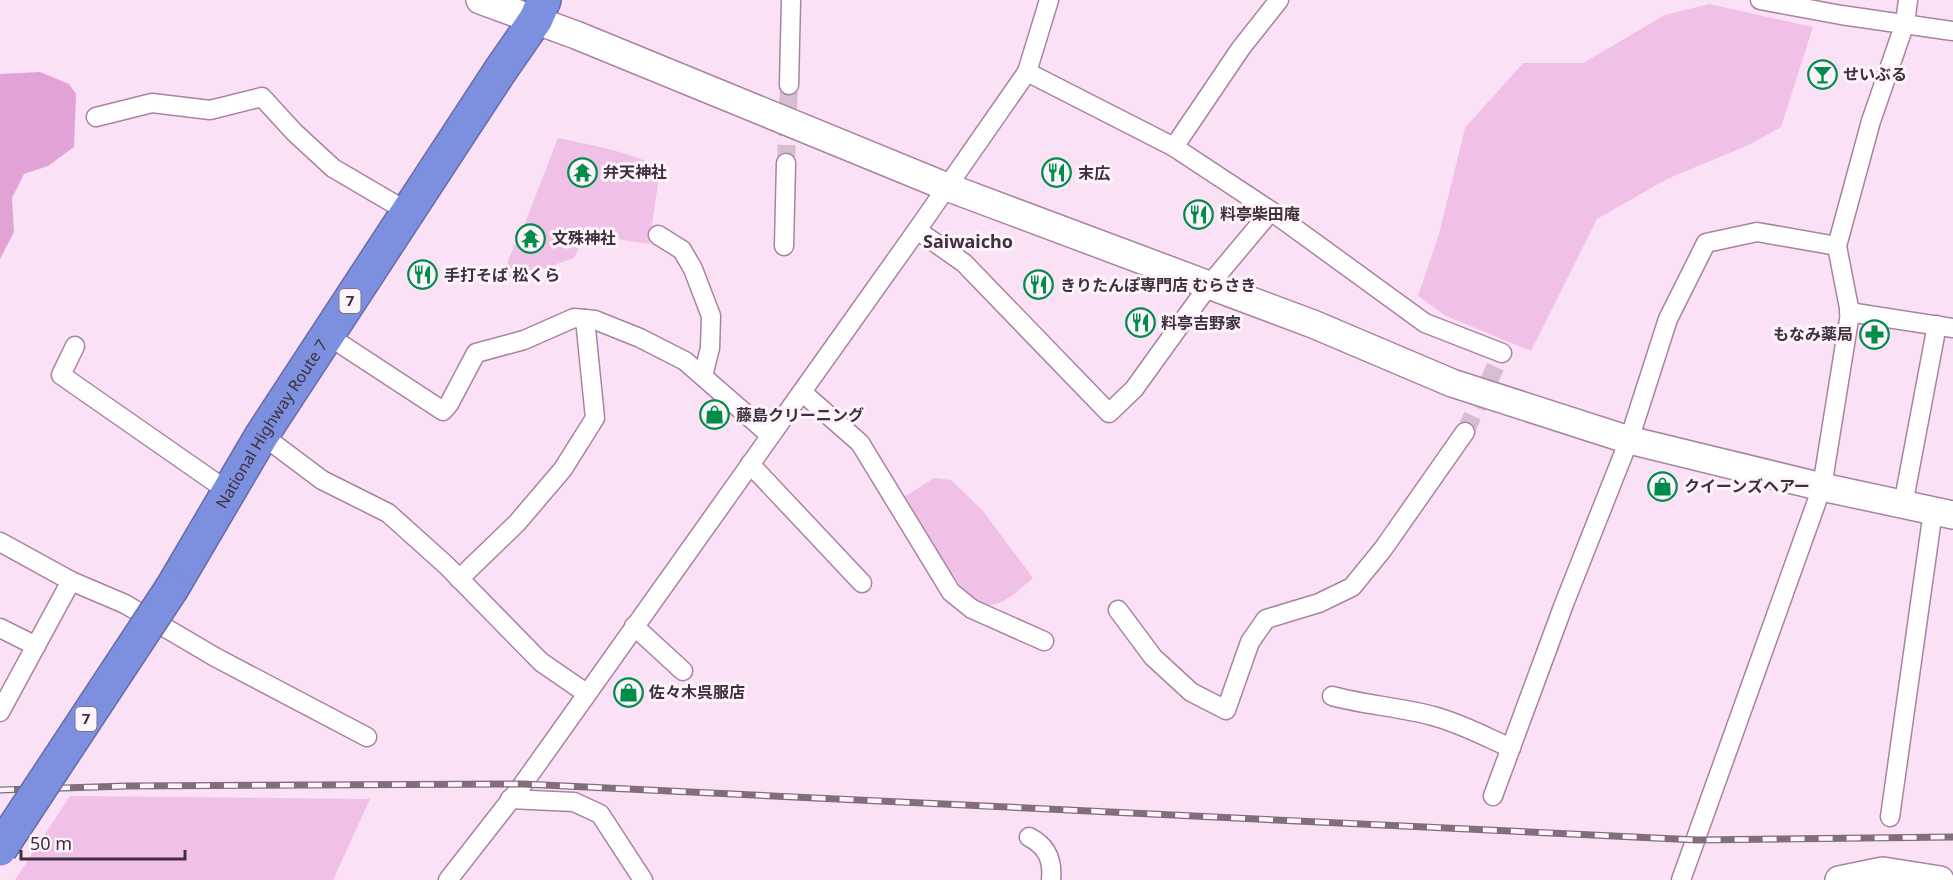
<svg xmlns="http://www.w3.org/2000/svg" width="1953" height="880" viewBox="0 0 1953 880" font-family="'Noto Sans','Noto Sans JP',sans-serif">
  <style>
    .green { fill: #f0c0e6 }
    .forest { fill: #e1a2d5 }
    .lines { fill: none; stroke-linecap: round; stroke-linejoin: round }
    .street-tunnel { stroke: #d6bdd1; stroke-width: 18; stroke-dasharray: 18 9; stroke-linecap: butt }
    .street-casing { stroke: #aa82a3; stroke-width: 21 }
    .secondary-casing { stroke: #aa82a3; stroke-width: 30 }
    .highway-casing { stroke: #686da6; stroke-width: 36 }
    .street { stroke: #fff; stroke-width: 18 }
    .secondary { stroke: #fff; stroke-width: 27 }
    .highway { stroke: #7d8fdf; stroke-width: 33 }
    .rail-casing { stroke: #816d7c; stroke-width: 7 }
    .rail { stroke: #fdf4fb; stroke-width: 4.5; stroke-dasharray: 14; stroke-linecap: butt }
    .highway-bridge-casing { stroke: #686da6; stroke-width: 36; stroke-linecap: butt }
    .highway-bridge { stroke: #7d8fdf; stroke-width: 33 }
    .labels { text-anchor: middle; stroke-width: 6; stroke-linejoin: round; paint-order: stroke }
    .shield { fill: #fdf4fb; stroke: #796a75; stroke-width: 1.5 }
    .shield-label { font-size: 15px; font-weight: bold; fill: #402f3c }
    .poi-label { font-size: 16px; font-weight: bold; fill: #402f3c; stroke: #fdf4fb; text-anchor: start }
    .street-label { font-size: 16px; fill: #402f3c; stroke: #fdf4fb }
    .neighbourhood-label { font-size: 18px; font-weight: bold; fill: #402f3c; stroke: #fdf4fb }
  </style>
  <rect width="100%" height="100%" fill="#fbe1f6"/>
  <g class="green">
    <polygon points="1709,4 1813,27 1781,127 1751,144 1667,179 1597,219 1531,351 1446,316 1418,296 1439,234 1465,128 1523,63 1583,63 1665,15"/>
    <path d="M558,138C579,143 642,153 655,168C657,171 658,174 659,177L649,244L623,240L589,226L574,258L509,281L508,260L525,223Z"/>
    <path d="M934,478L951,480L983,511L1033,578C1013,594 998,614 971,601L901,499Z"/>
    <polygon points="70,796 370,799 333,880 15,880"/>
  </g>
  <polygon class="forest" points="40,72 69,84 76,94 74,147 48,166 24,174 12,198 14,232 0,259 0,74"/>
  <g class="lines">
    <g class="street-tunnel">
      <polyline points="786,163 789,85"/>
      <polyline points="1465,432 1502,353"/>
    </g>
    <defs>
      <g id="street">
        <polyline points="1760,0 1841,15 1953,31"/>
        <polyline points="1027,72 1174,147 1271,211 1425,323 1502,353"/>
        <polyline points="789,85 791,0"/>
        <polyline points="96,117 152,103 210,110 262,97 294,132 333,168 408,212"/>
        <polyline points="1174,147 1241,48 1279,0"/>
        <polyline points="917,230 964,263 1109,413 1134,389 1209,285 1271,211"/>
        <polyline points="658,235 682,250 693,269 711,316 710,348 703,376"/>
        <polyline points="784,246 786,163"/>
        <polyline points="1849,312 1953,328"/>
        <polyline points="327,335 443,411 449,404 476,353 524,340 574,318 595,320 640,338 685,361 770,435"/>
        <polyline points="75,346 61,375 229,492"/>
        <polyline points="802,392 860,443 951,592 972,609 1044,641"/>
        <polyline points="262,435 322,480 388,513 446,565 541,662 586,693"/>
        <polyline points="750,464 862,583"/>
        <polyline points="1903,505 1937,325"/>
        <polyline points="0,542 71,581 125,604 215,657 367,737"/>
        <polyline points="459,579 517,523 563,469 595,418 585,319"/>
        <polyline points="1118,610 1153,657 1191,692 1226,710 1250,642 1266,619 1319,603 1352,587 1383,549 1465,432"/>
        <polyline points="634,626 683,671"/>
        <polyline points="0,628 36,646"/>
        <path d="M1332,696C1365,705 1400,707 1433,716C1460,723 1486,737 1511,748"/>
        <polyline points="0,712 71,581"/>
        <polyline points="1493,796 1564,604 1629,440 1668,319 1706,243 1757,232 1837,246"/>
        <polyline points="510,799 574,802 600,814 643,880"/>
        <polyline points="1890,817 1933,511"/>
        <path d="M1029,837C1047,846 1053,860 1051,880"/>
        <polyline points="448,880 523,784 917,230 1027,72 1049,0"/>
        <polyline points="1681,880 1822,487 1850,313 1837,246 1871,121 1905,23 1908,0"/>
      </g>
      <g id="secondary">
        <polyline points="480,0 576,35 947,187 1313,324 1452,383 1629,440 1822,487 1953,515"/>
        <polyline points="1839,880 1883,871 1940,880"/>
      </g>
      <g id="highway">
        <path id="s1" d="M172,588L262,435L500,71L536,19L544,0"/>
      </g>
    </defs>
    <use href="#street" class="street-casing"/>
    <use href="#secondary" class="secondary-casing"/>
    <use href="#highway" class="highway-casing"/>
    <use href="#street" class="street"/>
    <use href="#secondary" class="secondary"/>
    <use href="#highway" class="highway"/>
    <defs>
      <polyline id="rail" points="0,790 127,786 523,784 1697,840 1953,837"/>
    </defs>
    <use href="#rail" class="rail-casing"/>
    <use href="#rail" class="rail"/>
    <defs>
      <polyline id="highway-bridge" points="0,849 172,588"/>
    </defs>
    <use href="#highway-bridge" class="highway-bridge-casing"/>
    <use href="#highway-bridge" class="highway-bridge"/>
  </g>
  <defs>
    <symbol id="bar-ring" viewBox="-11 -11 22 22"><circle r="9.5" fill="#fdf4fb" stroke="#008c49" stroke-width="1.5"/><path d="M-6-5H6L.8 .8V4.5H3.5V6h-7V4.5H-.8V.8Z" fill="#008c49"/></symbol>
    <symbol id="temple-ring" viewBox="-11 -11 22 22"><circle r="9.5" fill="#fdf4fb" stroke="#008c49" stroke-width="1.5"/><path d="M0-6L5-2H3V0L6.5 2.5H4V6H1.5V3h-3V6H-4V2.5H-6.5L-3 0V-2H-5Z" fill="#008c49"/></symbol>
    <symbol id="restaurant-ring" viewBox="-11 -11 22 22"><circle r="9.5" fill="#fdf4fb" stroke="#008c49" stroke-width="1.5"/><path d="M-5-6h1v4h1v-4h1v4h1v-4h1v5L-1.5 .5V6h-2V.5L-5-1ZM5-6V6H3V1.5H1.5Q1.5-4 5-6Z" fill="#008c49"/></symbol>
    <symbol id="pharmacy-ring" viewBox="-11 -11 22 22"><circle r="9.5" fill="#fdf4fb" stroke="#008c49" stroke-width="1.5"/><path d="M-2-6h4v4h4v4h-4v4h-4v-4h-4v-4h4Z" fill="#008c49"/></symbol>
    <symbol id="shop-ring" viewBox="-11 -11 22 22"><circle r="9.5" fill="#fdf4fb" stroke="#008c49" stroke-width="1.5"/><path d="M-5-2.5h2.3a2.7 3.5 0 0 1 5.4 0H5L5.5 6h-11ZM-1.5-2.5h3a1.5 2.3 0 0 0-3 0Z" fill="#008c49"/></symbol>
  </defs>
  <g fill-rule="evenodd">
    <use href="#bar-ring" x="1806" y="58" width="33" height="33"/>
    <use href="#temple-ring" x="566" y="156" width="33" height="33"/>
    <use href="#restaurant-ring" x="1040" y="156" width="33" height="33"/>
    <use href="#restaurant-ring" x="1182" y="198" width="33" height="33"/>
    <use href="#temple-ring" x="514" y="222" width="33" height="33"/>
    <use href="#restaurant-ring" x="406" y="258" width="33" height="33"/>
    <use href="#restaurant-ring" x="1022" y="268" width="33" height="33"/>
    <use href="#restaurant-ring" x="1124" y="306" width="33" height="33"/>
    <use href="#pharmacy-ring" x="1858" y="318" width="33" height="33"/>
    <use href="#shop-ring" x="698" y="398" width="33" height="33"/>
    <use href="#shop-ring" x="1646" y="470" width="33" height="33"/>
    <use href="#shop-ring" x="612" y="676" width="33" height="33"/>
  </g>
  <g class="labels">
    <g class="shield">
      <rect x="339.5" y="289" width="21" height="24" rx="4.5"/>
      <rect x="75.5" y="707" width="21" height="24" rx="4.5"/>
    </g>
    <g class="shield-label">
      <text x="350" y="306">7</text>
      <text x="86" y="724">7</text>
    </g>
    <g class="poi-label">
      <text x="1843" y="80">せいぶる</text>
      <text x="603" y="178">弁天神社</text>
      <text x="1078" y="179">末広</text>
      <text x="1220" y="220">料亭柴田庵</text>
      <text x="552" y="244">文殊神社</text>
      <text x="444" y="281">手打そば 松くら</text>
      <text x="1060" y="291">きりたんぽ専門店 むらさき</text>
      <text x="1161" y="329">料亭吉野家</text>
      <text x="1853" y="340" text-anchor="end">もなみ薬局</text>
      <text x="736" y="421">藤島クリーニング</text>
      <text x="1684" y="492">クイーンズヘアー</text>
      <text x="649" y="698">佐々木呉服店</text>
    </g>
    <g class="street-label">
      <text dy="6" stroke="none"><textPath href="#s1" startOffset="192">National Highway Route 7</textPath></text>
    </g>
    <g class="neighbourhood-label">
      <text x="968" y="248">Saiwaicho</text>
    </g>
  </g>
  <path d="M21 850v9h164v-9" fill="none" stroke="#402f3c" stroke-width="3"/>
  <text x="30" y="850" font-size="18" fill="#402f3c" stroke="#fdf4fb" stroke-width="4.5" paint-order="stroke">50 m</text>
</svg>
